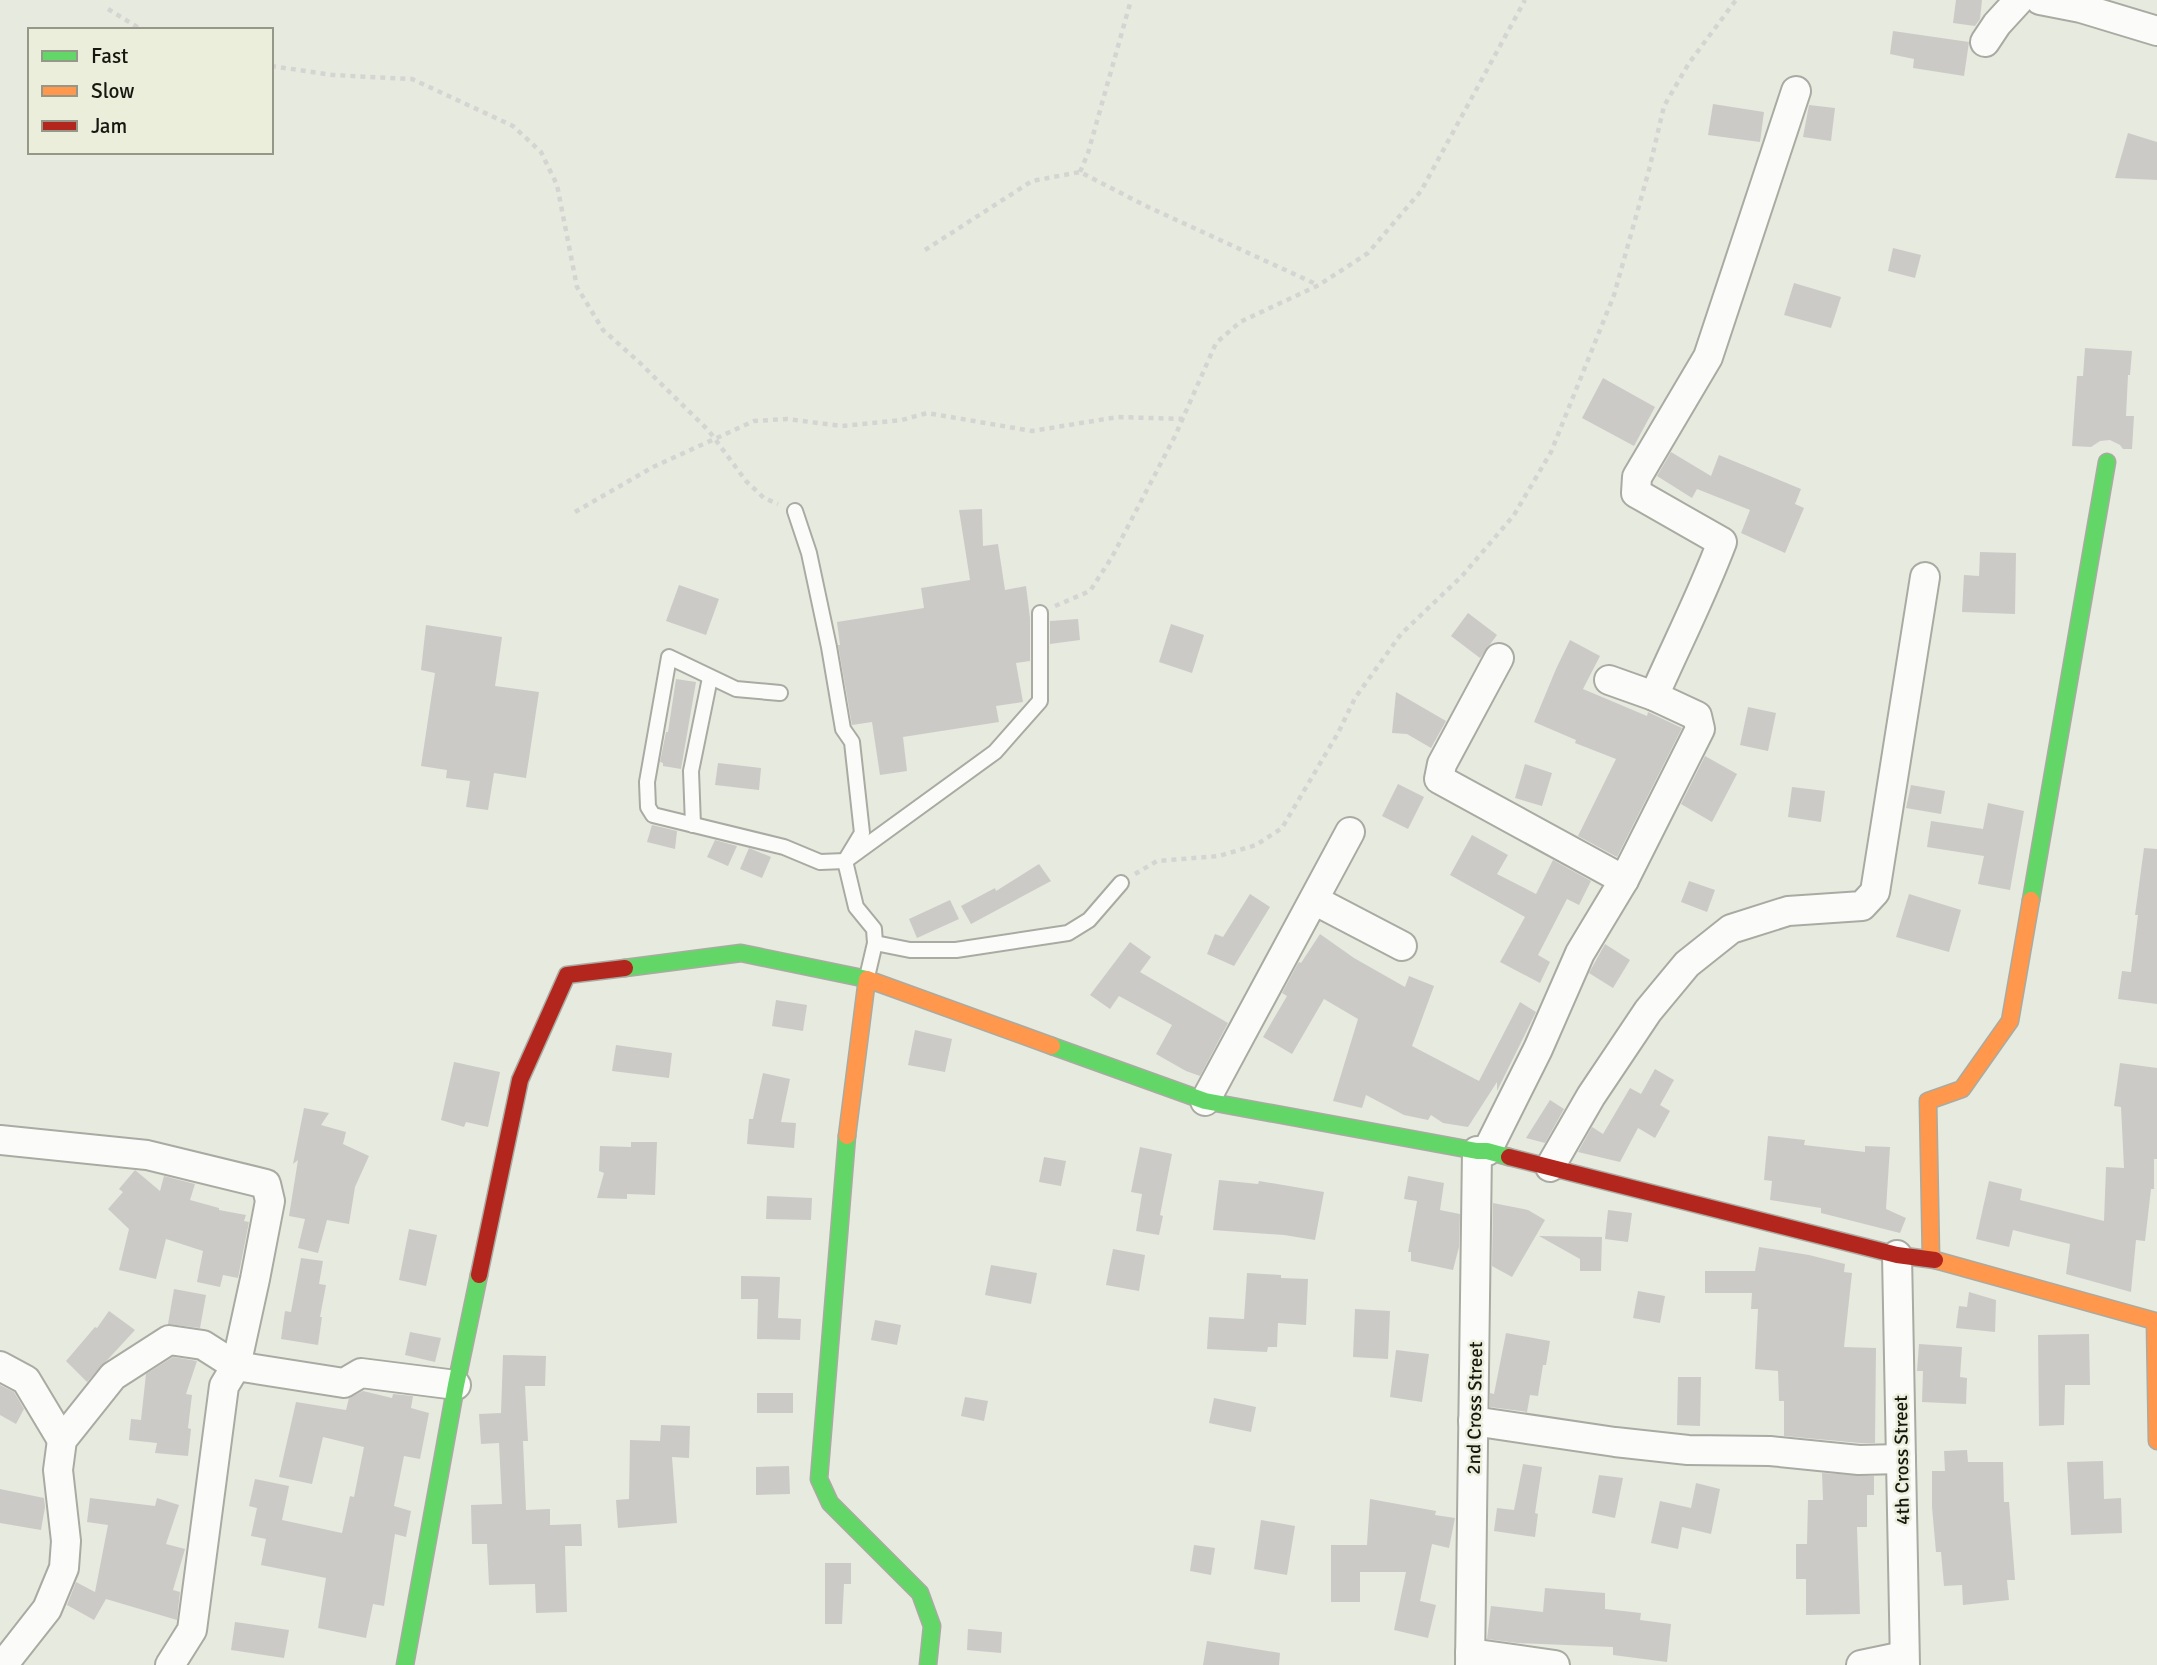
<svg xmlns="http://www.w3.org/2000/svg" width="2157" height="1665" viewBox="0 0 2157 1665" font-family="Signika,sans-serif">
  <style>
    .building { fill: #cccac7 }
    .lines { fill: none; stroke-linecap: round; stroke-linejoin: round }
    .lane-casing { stroke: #a9aba2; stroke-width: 18 }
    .street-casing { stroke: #a9aba2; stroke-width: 32 }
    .fast-casing { stroke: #a9aba2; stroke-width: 19 }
    .slow-casing { stroke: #a9aba2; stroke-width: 19 }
    .jam-casing { stroke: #a9aba2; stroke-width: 19 }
    .path { stroke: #d4d5d2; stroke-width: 4.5; stroke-dasharray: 5 5; stroke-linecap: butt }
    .lane { stroke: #fbfcfa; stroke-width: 14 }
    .street { stroke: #fbfcfa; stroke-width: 28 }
    .fast { stroke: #63d668; stroke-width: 16 }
    .slow { stroke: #ff974d; stroke-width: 16 }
    .jam { stroke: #b3261e; stroke-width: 16 }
    .labels { text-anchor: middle; stroke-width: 5; stroke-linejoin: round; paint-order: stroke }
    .street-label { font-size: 19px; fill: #161710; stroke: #eaeeda }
  </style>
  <rect width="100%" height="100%" fill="#e7eade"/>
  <g class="building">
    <polygon points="1956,0 1982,0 1980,19 1975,26 1953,23"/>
    <polygon points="1893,31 1969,42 1964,76 1913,68 1914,59 1890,54"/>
    <polygon points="1713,104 1764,112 1760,142 1708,135"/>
    <polygon points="1809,105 1835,108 1831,141 1803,137"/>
    <polygon points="2128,133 2157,142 2157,180 2115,178"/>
    <polygon points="1893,248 1921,255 1915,278 1888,271"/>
    <polygon points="1794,283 1841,297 1831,328 1784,315"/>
    <polygon points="2085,348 2132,351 2130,375 2128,375 2126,416 2134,416 2132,449 2123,449 2120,445 2110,440 2100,441 2091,447 2072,446 2077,376 2083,376"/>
    <polygon points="1603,378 1655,407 1634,446 1582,418"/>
    <polygon points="1671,452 1711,476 1719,455 1801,489 1795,504 1804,508 1785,553 1741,533 1750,510 1697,489 1692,498 1657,476"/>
    <polygon points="982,509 983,546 998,544 1005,590 1026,586 1030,618 1030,661 1016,663 1023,702 996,706 999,722 903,737 907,771 880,775 872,722 852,725 838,645 840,645 837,622 924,608 921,588 970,580 959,510"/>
    <polygon points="1980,552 2016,553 2015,614 1962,612 1964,575 1979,576"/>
    <polygon points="679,585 719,599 706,635 666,621"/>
    <polygon points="1468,613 1497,635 1480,658 1451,636"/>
    <polygon points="1078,619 1080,640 1050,644 1050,621"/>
    <polygon points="1171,624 1204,635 1192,673 1159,662"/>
    <polygon points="426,625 502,637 495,686 539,692 526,778 494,773 488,810 466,807 470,781 446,778 447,770 421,766 435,673 421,670"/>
    <polygon points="1570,640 1600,656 1583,689 1647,716 1648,712 1682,728 1617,857 1578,836 1616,759 1575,743 1576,740 1534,722 1556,669"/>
    <polygon points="676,679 696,682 681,769 663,766 663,763 660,762 666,732 668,732"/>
    <polygon points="1396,692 1446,721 1431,748 1407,734 1392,733"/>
    <polygon points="1748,707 1776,713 1768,751 1740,745"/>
    <polygon points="1705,756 1737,774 1712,822 1681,804"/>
    <polygon points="718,763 761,768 759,790 715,785"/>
    <polygon points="1525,764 1552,773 1542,806 1515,798"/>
    <polygon points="1398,784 1424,797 1408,829 1382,816"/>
    <polygon points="1911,785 1945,791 1941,814 1906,808"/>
    <polygon points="1792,787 1825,791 1821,822 1788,817"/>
    <polygon points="1988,803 2024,811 2010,890 1978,884 1984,856 1927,847 1931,821 1983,829"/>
    <polygon points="652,825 677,831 675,849 647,842"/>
    <polygon points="1472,835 1508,855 1497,874 1536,894 1553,860 1591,881 1579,905 1567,899 1538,955 1550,962 1540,983 1500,962 1525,917 1450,875"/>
    <polygon points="715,840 737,846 728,866 707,857"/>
    <polygon points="749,848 771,857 762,878 740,869"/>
    <polygon points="2144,848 2157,849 2157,1004 2118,999 2122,971 2131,972 2138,915 2135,915"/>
    <polygon points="1039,864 1051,881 971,924 961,906 995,888 996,891"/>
    <polygon points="1689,881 1715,890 1707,912 1681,902"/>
    <polygon points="1250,894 1270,907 1234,966 1207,954 1215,934 1223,937"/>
    <polygon points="1909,894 1961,910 1949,952 1896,937"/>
    <polygon points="950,900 959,919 917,938 909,919"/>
    <polygon points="1320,934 1354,958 1405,987 1409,976 1434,986 1412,1046 1479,1081 1520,1002 1536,1012 1497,1091 1497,1082 1468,1127 1443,1123 1431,1115 1428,1120 1404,1115 1366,1095 1362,1108 1333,1101 1358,1019 1324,999 1292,1054 1263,1037 1287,996 1282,993 1297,965 1299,962 1301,963"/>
    <polygon points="1130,942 1151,957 1140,972 1228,1023 1200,1076 1186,1071 1156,1054 1172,1025 1119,996 1110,1009 1090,995"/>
    <polygon points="1605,944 1630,960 1613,988 1589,973"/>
    <polygon points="776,1000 807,1005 803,1031 772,1026"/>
    <polygon points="915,1030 952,1039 945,1072 908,1065"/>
    <polygon points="616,1045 672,1053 669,1078 612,1071"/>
    <polygon points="454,1062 500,1072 488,1127 466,1122 464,1127 441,1120"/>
    <polygon points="2120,1063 2157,1068 2157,1159 2154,1159 2154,1189 2151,1189 2145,1241 2136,1240 2131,1292 2066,1274 2070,1244 2013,1230 2009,1247 1976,1239 1989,1181 2022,1189 2020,1200 2104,1221 2106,1167 2124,1168 2121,1107 2114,1106"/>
    <polygon points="1655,1069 1674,1080 1660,1105 1670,1111 1655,1138 1638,1128 1620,1162 1578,1152 1592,1127 1603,1134 1630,1088 1641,1094"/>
    <polygon points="763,1073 790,1079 781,1122 796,1123 794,1148 747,1144 749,1119 753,1119"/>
    <polygon points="1550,1100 1564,1109 1545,1143 1526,1138"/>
    <polygon points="304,1108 329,1113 321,1125 346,1132 343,1144 369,1156 355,1187 349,1224 327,1220 318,1253 298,1248 305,1219 289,1216 298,1160 293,1164"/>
    <polygon points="1768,1136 1805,1140 1804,1145 1865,1152 1865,1146 1890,1147 1886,1209 1906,1218 1900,1233 1821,1213 1821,1208 1770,1200 1772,1181 1764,1180"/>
    <polygon points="631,1142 657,1142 655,1195 627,1194 627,1199 597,1198 604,1173 599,1171 600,1146 631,1147"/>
    <polygon points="1140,1147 1172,1154 1160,1215 1163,1216 1159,1235 1136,1231 1142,1194 1131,1192"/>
    <polygon points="1044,1157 1066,1161 1061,1186 1039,1182"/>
    <polygon points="135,1170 160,1191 164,1176 195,1184 190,1200 219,1208 219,1210 246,1215 244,1221 249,1222 238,1278 223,1275 220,1287 197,1282 203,1251 166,1239 156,1279 119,1270 129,1229 108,1209 123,1192 119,1189"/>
    <polygon points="1408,1176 1444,1183 1440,1210 1460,1214 1459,1247 1453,1270 1411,1261 1411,1252 1408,1252 1417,1201 1404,1199"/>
    <polygon points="1219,1180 1258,1184 1259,1181 1324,1192 1315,1240 1284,1235 1213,1230"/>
    <polygon points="767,1196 812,1198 811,1220 766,1219"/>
    <polygon points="1493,1203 1528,1210 1545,1220 1512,1277 1492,1266"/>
    <polygon points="1608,1210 1632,1213 1628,1242 1605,1239"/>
    <polygon points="409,1229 437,1235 426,1286 399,1280"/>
    <polygon points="1539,1236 1602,1237 1601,1271 1580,1271 1580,1259"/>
    <polygon points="1759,1247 1809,1255 1845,1264 1844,1272 1852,1273 1844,1347 1876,1348 1875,1443 1860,1443 1784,1436 1784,1401 1779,1401 1778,1371 1755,1369 1758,1309 1751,1309 1752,1293 1705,1293 1705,1271 1755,1271"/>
    <polygon points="1113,1249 1145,1255 1139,1291 1106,1285"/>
    <polygon points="301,1258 323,1261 319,1284 326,1285 320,1317 322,1317 318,1345 281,1339 285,1311 291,1312"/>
    <polygon points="991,1265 1037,1273 1031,1304 985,1295"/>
    <polygon points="1247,1273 1281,1275 1281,1278 1308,1279 1306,1325 1278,1323 1277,1347 1268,1347 1267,1352 1207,1349 1209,1317 1244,1319"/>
    <polygon points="741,1276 780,1277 778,1318 801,1319 800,1340 757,1339 758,1299 741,1299"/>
    <polygon points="174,1289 206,1295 200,1328 168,1324"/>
    <polygon points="1638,1291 1665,1296 1660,1323 1633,1318"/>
    <polygon points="1969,1292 1996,1300 1995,1332 1956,1328 1959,1306 1967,1307"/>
    <polygon points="1355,1309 1390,1311 1388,1359 1353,1357"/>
    <polygon points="109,1311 135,1330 87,1382 66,1361 95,1327 97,1328"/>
    <polygon points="875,1320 901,1325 897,1345 871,1340"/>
    <polygon points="410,1332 441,1338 435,1362 405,1355"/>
    <polygon points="1506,1333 1550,1341 1546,1365 1543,1365 1538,1396 1530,1395 1527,1412 1490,1407 1490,1393 1494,1394"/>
    <polygon points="2089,1334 2090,1385 2065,1385 2064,1425 2039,1426 2038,1335"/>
    <polygon points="1919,1344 1962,1347 1960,1377 1967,1378 1966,1404 1922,1402 1923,1371 1917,1371"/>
    <polygon points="1396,1350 1429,1354 1422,1402 1390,1397"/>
    <polygon points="503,1355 546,1356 545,1386 525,1386 528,1441 523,1441 526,1510 550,1509 550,1525 581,1524 582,1546 565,1546 567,1612 536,1613 535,1584 489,1585 487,1544 472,1544 471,1505 502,1504 499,1443 481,1444 479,1414 501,1413"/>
    <polygon points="173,1357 197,1361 186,1394 192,1395 188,1428 191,1429 188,1456 155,1453 157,1443 129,1440 131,1419 141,1420 146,1374"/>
    <polygon points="1678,1377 1701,1377 1700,1426 1677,1425"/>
    <polygon points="0,1385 14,1392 24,1409 16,1424 0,1415"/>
    <polygon points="363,1391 392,1398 393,1394 413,1396 411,1408 429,1413 420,1459 404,1456 394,1506 411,1511 406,1537 395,1534 384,1606 373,1604 366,1638 318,1628 326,1578 261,1565 266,1539 251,1536 257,1508 249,1506 255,1479 289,1486 282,1520 342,1533 350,1496 354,1497 364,1447 323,1437 312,1484 279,1477 296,1402 346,1410 349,1398"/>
    <rect x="757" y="1393" width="36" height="20"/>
    <polygon points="965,1397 988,1401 984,1421 961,1416"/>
    <polygon points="1214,1398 1256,1407 1251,1432 1209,1423"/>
    <polygon points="661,1425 690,1426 689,1458 672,1457 677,1523 618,1528 616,1500 629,1499 630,1440 660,1441"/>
    <polygon points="1967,1450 1968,1462 2003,1462 2004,1502 2009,1502 2015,1580 2007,1580 2009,1600 1963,1605 1962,1585 1944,1586 1941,1552 1936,1552 1932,1507 1932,1471 1945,1471 1944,1451"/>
    <polygon points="2103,1461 2104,1499 2121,1498 2122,1533 2071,1535 2067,1462"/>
    <polygon points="1523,1464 1542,1467 1535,1513 1538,1514 1535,1537 1494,1531 1497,1508 1514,1510"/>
    <polygon points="789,1466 790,1494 756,1495 756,1467"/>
    <polygon points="1822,1473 1874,1476 1874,1495 1867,1495 1867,1527 1857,1527 1860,1614 1806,1615 1806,1579 1796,1579 1796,1544 1807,1544 1808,1500 1823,1500"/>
    <polygon points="1599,1475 1623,1478 1615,1518 1592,1513"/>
    <polygon points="1696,1483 1720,1489 1711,1534 1682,1527 1678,1549 1651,1543 1660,1501 1691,1508"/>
    <polygon points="0,1489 44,1498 45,1507 41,1530 0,1523"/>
    <polygon points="90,1498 155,1506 157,1498 179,1505 166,1544 185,1549 173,1590 180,1592 177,1620 106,1599 94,1620 67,1605 76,1582 95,1592 108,1525 87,1522"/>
    <polygon points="1370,1499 1436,1511 1435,1515 1455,1518 1449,1548 1432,1544 1420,1601 1436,1605 1428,1638 1394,1630 1406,1572 1360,1572 1360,1602 1331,1602 1331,1545 1367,1545"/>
    <polygon points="1261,1520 1295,1526 1287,1575 1254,1569"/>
    <polygon points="1194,1545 1215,1548 1211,1575 1190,1571"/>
    <polygon points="825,1563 851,1563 851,1584 844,1584 842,1624 825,1624"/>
    <polygon points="1545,1588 1605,1593 1605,1609 1641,1613 1640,1620 1671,1624 1667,1662 1613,1655 1613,1647 1517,1643 1487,1639 1491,1606 1543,1612"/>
    <polygon points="235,1622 289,1630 284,1658 231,1650"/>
    <polygon points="968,1629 1002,1632 1001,1653 967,1650"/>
    <polygon points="1207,1641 1280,1653 1279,1665 1203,1665"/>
  </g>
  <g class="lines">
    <defs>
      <g id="lane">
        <polyline points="795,511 809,553 829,647 843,729 852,742 862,833 845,861 856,907 874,929 875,943 867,977"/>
        <polyline points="780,693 736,689 669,657 647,782 648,807 653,815 784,847 820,862 845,861 995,752 1040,701 1040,613"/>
        <polyline points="693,825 691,771 710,678"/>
        <polyline points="875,943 910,950 956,950 1068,933 1089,920 1121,883"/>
      </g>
      <g id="street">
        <polyline points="2040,0 2081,8 2157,31"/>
        <polyline points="1985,42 1997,24 2019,0"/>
        <polyline points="1499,658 1442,764 1439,779 1624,880"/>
        <path d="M1654,696C1677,644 1702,595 1722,542L1636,493L1637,477L1708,357L1796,91"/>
        <polyline points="1314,900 1402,946"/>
        <polyline points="1205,1101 1350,832"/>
        <polyline points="0,1140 147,1155 266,1184 270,1201 255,1279 236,1366 224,1386 192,1630 170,1665"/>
        <polyline points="1487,1151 1538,1049 1580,953 1624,880 1700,729 1697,716 1654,696 1609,680"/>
        <polyline points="1550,1167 1591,1096 1648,1011 1687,964 1731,929 1788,911 1862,906 1875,892 1925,577"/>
        <polyline points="1897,1255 1905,1665"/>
        <polyline points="0,1366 26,1380 62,1440"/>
        <polyline points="1473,1421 1615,1442 1688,1450 1770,1451 1859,1460 1901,1459"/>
        <polyline points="1470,1653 1555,1665"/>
        <polyline points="3,1665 47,1609 64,1568 66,1541 58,1470 62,1440 113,1376 169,1340 203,1345 236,1366 344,1383 361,1373 456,1385"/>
        <polyline points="1470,1665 1477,1151"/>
        <polyline points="1861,1665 1904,1656"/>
      </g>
      <g id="fast">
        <polyline points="2031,900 2107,462"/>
        <polyline points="625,968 741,953 867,979"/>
        <polyline points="1052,1046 1205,1101 1477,1151 1487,1151 1509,1157"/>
        <polyline points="847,1136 819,1479 830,1503 920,1593 932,1626 928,1665"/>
        <polyline points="405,1665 456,1385 479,1275"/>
      </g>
      <g id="slow">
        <polyline points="847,1136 867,979 1052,1046"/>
        <polyline points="1931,1259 1928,1101 1962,1089 2010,1021 2031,900"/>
        <polyline points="1935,1260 2155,1321 2157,1441"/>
      </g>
      <g id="jam">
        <polyline points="1509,1157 1897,1255 1935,1260"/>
        <polyline points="479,1275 520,1080 567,975 625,968"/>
      </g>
    </defs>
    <use href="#lane" class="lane-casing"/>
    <use href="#street" class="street-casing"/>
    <use href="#fast" class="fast-casing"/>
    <use href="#slow" class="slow-casing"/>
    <use href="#jam" class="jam-casing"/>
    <g class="path">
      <polyline points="108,9 142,30"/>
      <polyline points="271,66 333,75 412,79 513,126 541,152 557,185 577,287 603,330 639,362 709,431 746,481 764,498 778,504"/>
      <polyline points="1080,172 1088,153 1131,0"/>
      <polyline points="925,250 1032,181 1080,172 1146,206 1318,285"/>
      <polyline points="575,512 653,467 754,421 787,419 842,426 902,420 927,413 1032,431 1118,417 1183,419"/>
      <polyline points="1055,606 1090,591 1112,557 1175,436 1216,343 1240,322 1319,285 1368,253 1421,191 1525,0"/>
      <polyline points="1135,874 1157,861 1219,856 1256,845 1282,828 1338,733 1355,698 1401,634 1462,576 1514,515 1551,452 1614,295 1649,170 1664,106 1689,63 1736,0"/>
    </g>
    <use href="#lane" class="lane"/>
    <use href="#street" class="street"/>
    <use href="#fast" class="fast"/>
    <use href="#slow" class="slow"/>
    <use href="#jam" class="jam"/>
  </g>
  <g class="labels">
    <g class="street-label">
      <text transform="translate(1474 1408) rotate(-89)" y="7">2nd Cross Street</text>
      <text transform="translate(1901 1460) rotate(-91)" y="7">4th Cross Street</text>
    </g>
  </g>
  <rect x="28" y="28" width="245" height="126" fill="#eaeeda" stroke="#959889" stroke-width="2"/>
  <rect x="42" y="51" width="35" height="10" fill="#63d668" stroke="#959889" stroke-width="2"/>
  <text x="91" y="63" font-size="21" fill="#161710">Fast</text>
  <rect x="42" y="86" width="35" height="10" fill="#ff974d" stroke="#959889" stroke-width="2"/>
  <text x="91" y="98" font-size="21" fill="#161710">Slow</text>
  <rect x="42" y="121" width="35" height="10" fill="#b3261e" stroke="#959889" stroke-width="2"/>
  <text x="91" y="133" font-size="21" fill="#161710">Jam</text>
</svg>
